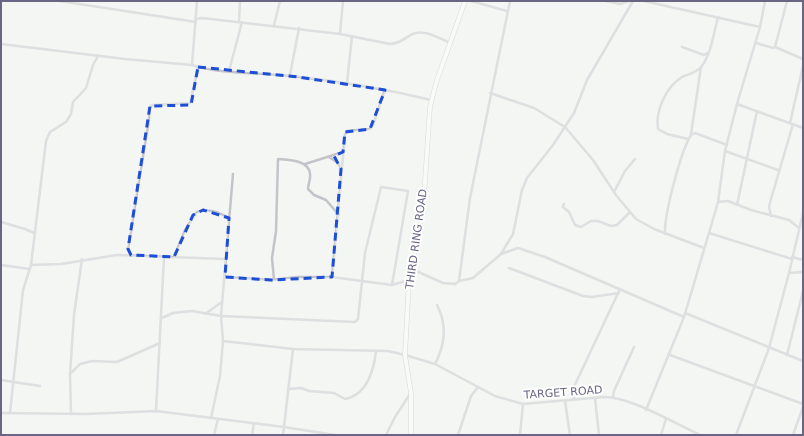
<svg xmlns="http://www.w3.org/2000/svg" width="804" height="436" viewBox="0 0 804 436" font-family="'DejaVu Sans',sans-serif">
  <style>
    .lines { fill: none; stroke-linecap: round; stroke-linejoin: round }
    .secondary-casing { stroke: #b7b6be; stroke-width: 5 }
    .street { stroke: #c4c3ca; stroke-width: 2.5 }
    .secondary { stroke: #fff; stroke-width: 4 }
    .marked { fill: none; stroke: #1d4ed8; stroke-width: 3; stroke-dasharray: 8 5; stroke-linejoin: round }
    .labels { text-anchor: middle; stroke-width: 4; stroke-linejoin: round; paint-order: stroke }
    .street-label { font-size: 11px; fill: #696583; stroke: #fff }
  </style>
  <rect width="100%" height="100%" fill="#f3f6f2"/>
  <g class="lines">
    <defs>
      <polyline id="secondary" points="411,435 411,393 405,355 409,280 423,211 430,107 436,83 465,1"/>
    </defs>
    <use href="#secondary" class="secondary-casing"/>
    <g class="street">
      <polyline points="60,1 196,22"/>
      <path d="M197,1L192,65C224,75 259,72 292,76C339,81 386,89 431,100"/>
      <polyline points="471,1 507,11"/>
      <polyline points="606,1 620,4 629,1"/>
      <polyline points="644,1 760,27"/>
      <path d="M196,19L202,18L340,34L390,44C404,43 406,35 416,33C426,30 441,39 450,43"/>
      <polyline points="239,22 240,1"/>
      <polyline points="274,25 280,1"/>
      <polyline points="340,34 343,1"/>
      <polyline points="756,43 773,48 775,47 787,1"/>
      <polyline points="1,44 125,59 192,65"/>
      <polyline points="682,47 704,55 707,53"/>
      <polyline points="775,47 803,59"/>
      <polyline points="229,71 242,22"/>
      <polyline points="290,75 299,28"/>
      <polyline points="347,83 352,36"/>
      <polyline points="490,93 534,108 565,127 593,160 616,195 636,219 654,229 704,248"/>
      <polyline points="737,104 803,128"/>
      <polyline points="790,123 803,66"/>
      <polyline points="691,134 701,67"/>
      <path d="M688,139L667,134L658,129C655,111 666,87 682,77C688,74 696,73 701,67C711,55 714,32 718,17"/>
      <polyline points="725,151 778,170"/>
      <polyline points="329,157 338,163 341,168"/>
      <polyline points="305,164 343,152"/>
      <polyline points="614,192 625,171 635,159"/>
      <polyline points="718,202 728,201 751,210 789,220 799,228"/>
      <polyline points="564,204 563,207 569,212 575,225 581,227 591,221 598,221 611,226 617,225 629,213"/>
      <polyline points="737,205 757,111"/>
      <polyline points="771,216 769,207 771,199 793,124"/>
      <polyline points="1,222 25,229 34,233"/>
      <polyline points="709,233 792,259"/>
      <path d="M665,234C664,214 681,151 691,135L695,133L727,145"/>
      <polyline points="501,254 513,234 522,190 527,178 553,145 574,113 587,80 633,1"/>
      <polyline points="131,255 128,249 149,119 149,108 152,105 190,103 198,67"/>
      <path d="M174,257L185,230L197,212C209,208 218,212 229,218"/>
      <polyline points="792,257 803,260"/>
      <polyline points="1,265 30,269"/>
      <polyline points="31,265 61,264 117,255 225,259"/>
      <polyline points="509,268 583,296 592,297 619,293"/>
      <polyline points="412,269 443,283 455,284 459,281 473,278 501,254 518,248 545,257 684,317"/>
      <polyline points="789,273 803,272"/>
      <polyline points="225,277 271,280 297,277 332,277 392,285 409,280"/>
      <polyline points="332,277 345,135 347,131 370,129 373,125 385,90"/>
      <path d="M274,280L272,258L276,231L278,159C289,160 309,160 310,174C311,179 308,184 308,189L314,195L326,200L339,215"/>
      <polyline points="459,281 470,198 510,1"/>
      <polyline points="685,313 803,361"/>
      <polyline points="205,314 222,302"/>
      <polyline points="162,318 173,313 192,311 221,316 355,322 358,319 365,253 381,187 408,191 392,285"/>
      <path d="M223,341L293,349L388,351L405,355L435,364L495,396L523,404L604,397C631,397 674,423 700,435"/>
      <polyline points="670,355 803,404"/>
      <polyline points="787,355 803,291"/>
      <path d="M435,364C445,345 447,324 437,305"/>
      <polyline points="70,374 74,315 82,259"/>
      <polyline points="1,380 40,386"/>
      <path d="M288,389L301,388L309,391L334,393L345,399C367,395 374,370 376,351"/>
      <polyline points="613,397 614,391 634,347"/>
      <polyline points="595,398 599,435"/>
      <polyline points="574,399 572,391 620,289"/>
      <polyline points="565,401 570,435"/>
      <polyline points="646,410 684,317 709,233 718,202 725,151 737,104 760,27 765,1"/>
      <polyline points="156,411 164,257"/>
      <polyline points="1,413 87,414 156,411 284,427 335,435"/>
      <polyline points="10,413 23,290 31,265 46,141 50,132 66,122 71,114 73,102 86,88 93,65 98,56"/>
      <polyline points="71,414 70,374 80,364 92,361 117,362 160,343"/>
      <polyline points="211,418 220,376 223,341 221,316 233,174"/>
      <polyline points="214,435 218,419"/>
      <polyline points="252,435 254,423"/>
      <polyline points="283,435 293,349"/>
      <polyline points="386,435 395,417 410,394"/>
      <polyline points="458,435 471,396 478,387"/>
      <polyline points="520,435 523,404"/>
      <polyline points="661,435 666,419"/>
      <polyline points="736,435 769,348 789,273 803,213"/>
      <polyline points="793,435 803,407"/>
    </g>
    <use href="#secondary" class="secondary"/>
  </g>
  <path d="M0 0H804V436H0ZM198,67L298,77L385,90L370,129L345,132L343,152L334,156L341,169L332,277L271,280L225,277L229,218L203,210L193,215L174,257L131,255L128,249L150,106L191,105Z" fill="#f3f6f2" fill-opacity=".55" fill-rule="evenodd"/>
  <path class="marked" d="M198,67L298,77L385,90L370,129L345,132L343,152L334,156L341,169L332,277L271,280L225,277L229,218L203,210L193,215L174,257L131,255L128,249L150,106L191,105Z"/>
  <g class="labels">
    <g class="street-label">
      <text transform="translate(416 239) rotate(-82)" y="4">THIRD RING ROAD</text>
      <text transform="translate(563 392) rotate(-4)" y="4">TARGET ROAD</text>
    </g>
  </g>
  <rect width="804" height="436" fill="none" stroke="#696583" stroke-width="4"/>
</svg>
